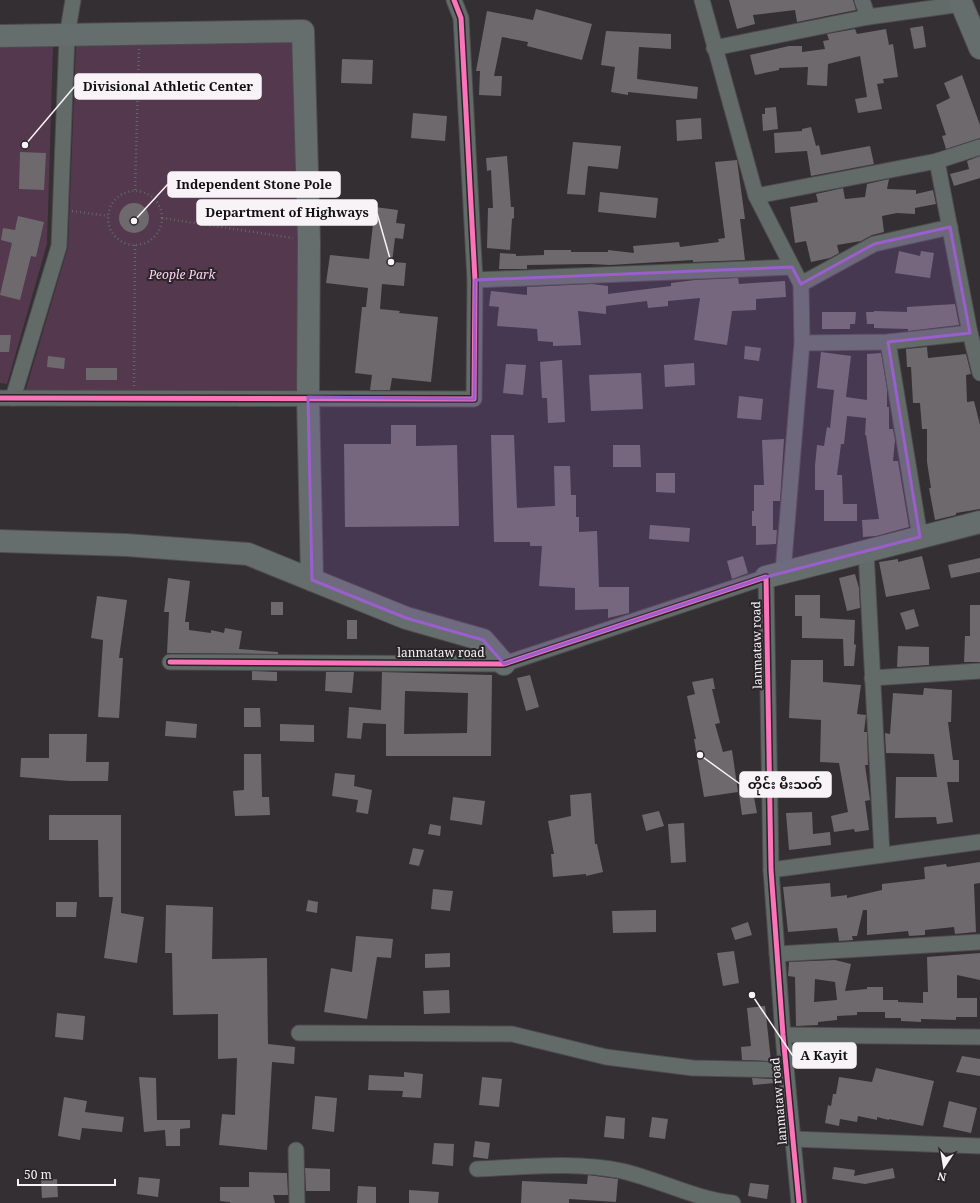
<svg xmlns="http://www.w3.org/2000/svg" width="980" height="1203" viewBox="0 0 980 1203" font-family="'Noto Serif','Noto Sans Myanmar',serif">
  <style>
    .green { fill: #54384e }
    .building { fill: #6d696c; fill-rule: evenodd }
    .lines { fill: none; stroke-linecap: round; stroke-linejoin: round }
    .street-casing { stroke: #4e4b4d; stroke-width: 17 }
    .secondary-casing { stroke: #4e4b4d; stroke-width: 24 }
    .path { stroke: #636666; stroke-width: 2.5; stroke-dasharray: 1 3; stroke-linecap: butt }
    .street { stroke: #636b69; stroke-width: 15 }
    .secondary { stroke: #656e6c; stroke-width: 22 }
    .cycleway-casing { stroke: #2a2529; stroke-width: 8 }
    .cycleway { stroke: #fb73b8; stroke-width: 5 }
    .marked { fill: #9a5ecd; fill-opacity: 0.2; stroke: #9a5ecd; stroke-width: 3; stroke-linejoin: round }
    .labels { text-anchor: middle; stroke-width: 4; stroke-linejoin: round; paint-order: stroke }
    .park-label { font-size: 12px; font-style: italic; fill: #ffd4f4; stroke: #2a2529 }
    .street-label { font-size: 12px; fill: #f7f3f6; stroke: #2a2529 }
    .leader { fill: none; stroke: #f7f3f6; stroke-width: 1.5 }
    .callout-dot { fill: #f7f3f6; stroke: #2a2529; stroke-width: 1.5 }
    .callout { fill: #f7f3f6; stroke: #f7f3f6; stroke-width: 1.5 }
    .callout-label { font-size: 13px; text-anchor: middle; font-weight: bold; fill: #111 }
  </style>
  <rect width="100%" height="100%" fill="#332f32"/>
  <g class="green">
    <polygon points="296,41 300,394 25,392 68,247 76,44"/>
    <polygon points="53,46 47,244 7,384 0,383 0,47"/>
  </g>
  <g class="building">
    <polygon points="729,0 853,0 856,10 797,22 795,10 753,15 755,24 737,29"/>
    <polygon points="536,9 592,24 582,60 527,46 528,42 502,37 494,76 502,76 501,96 479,95 480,71 476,71 487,11 533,20"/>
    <polygon points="923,26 926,47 914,49 910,28"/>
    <polygon points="855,29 857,34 886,29 889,45 893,44 898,77 883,79 884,83 877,84 882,109 858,113 855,99 867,97 860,56 828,64 827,86 807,85 808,67 779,68 779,70 755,75 750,55 789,46 802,46 802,52 825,49 823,41 829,40 827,34"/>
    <polygon points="606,31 671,34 671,49 639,47 637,79 698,87 697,99 628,92 628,95 611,92 615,67 601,65"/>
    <polygon points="342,59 373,60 372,84 341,83"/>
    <polygon points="962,75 980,125 980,138 946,149 942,136 946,135 936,105 950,98 944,83"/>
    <polygon points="776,107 778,129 763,131 762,114 765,114 765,108"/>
    <polygon points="413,113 447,116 445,141 411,138"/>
    <polygon points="701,118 702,139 677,141 676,120"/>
    <polygon points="811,127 816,146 819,145 821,155 870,146 874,164 811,176 807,151 775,153 774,133 802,131 802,129"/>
    <polygon points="573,142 621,146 618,169 588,166 585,195 567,194"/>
    <polygon points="20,152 46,153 44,190 19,189"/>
    <polygon points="507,156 511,207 514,207 514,218 512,219 510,250 487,248 488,208 493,208 491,170 487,171 486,158"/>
    <polygon points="980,156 980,178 954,186 950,174 969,169 967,161"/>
    <polygon points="737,160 745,219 740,219 745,260 693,262 693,260 610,265 590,264 527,265 527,269 499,269 500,253 516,254 516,256 544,255 544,250 571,250 571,252 608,252 608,250 634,253 633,246 679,242 680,247 719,242 718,239 725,238 715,162"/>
    <polygon points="889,179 887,189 916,190 916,194 933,190 936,204 915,208 915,214 897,213 882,216 884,232 872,235 861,241 837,245 839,253 830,258 811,262 806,241 795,243 790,207 818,202 816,194 843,188 845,199 865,197 867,184"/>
    <polygon points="600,192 658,198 656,218 598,212"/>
    <circle cx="134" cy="218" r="15"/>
    <polygon points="375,207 398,210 396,223 405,224 403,239 395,238 392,262 406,263 404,286 382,284 380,309 400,311 399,313 438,317 431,382 392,378 390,390 370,390 372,375 355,373 362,307 366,307 368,288 326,283 330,255 369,259"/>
    <polygon points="18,216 44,222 36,257 31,256 20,300 0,295 12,243 1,240 3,228 15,230"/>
    <polygon points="899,251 920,256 921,251 934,253 930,278 895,273"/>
    <polygon points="738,278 739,284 785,281 786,297 756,299 756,310 732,311 727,345 694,340 700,298 668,301 668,306 648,308 647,301 606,306 606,314 578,311 581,345 553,346 553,342 538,341 537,329 497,326 499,307 489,306 491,291 527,295 527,287 592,284 608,286 608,294 671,286 671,283 695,280"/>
    <polygon points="955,304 959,325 908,331 908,329 874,328 874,324 867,324 866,312 874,312 874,311 907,312 907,307"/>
    <polygon points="822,312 856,312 855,324 850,324 850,329 822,329"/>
    <polygon points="0,335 11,335 9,352 0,352"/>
    <polygon points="745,346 761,348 759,361 744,359"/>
    <polygon points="927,347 928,358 966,354 971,374 966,375 967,402 974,401 980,425 980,509 956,513 956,515 935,520 929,488 931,488 927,462 927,429 922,429 920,403 913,403 911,367 907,367 906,349"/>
    <polygon points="821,352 851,356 846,397 867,400 867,354 881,353 887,389 887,407 889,407 889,429 893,429 895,440 893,461 898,461 909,527 876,536 863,537 862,520 879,519 866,435 865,435 866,418 847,416 844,444 841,444 837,475 842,475 843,504 857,504 857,521 824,521 824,490 815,490 815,466 817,445 824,446 827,427 830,428 834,390 817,388"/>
    <polygon points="48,356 65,358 64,369 47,367"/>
    <polygon points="562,360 565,422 548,423 547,398 542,398 540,362"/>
    <polygon points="694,363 695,385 665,387 664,365"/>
    <polygon points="506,364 526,365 523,395 503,393"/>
    <rect x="86" y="368" width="31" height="12"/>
    <polygon points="641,373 643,409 591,411 589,375"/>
    <polygon points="739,396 763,399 761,420 737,418"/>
    <polygon points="391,425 416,425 416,446 457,445 459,526 345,527 344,444 391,444"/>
    <polygon points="491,435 514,435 517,508 555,506 554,466 570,466 571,495 576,495 576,517 579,517 579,532 597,531 599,587 629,587 629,613 608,618 608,609 575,610 575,588 539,586 542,546 530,546 530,542 494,542"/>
    <polygon points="784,439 780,501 773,501 773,530 777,530 776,544 756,545 756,526 752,526 752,511 754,511 754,485 764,485 762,440"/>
    <polygon points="613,445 640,445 641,467 613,467"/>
    <polygon points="656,473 675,473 675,493 656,492"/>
    <polygon points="650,525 690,528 689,542 649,539"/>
    <polygon points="743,556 748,573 732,579 727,561"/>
    <polygon points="922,556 930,589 886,597 879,562 898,559 898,562"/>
    <polygon points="980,558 980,572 951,578 948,565"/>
    <polygon points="855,574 859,588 860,608 847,611 839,578"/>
    <polygon points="168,578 190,581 185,622 189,622 189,630 211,633 211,630 224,633 225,628 242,631 239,649 278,652 278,654 167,653 169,612 164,612"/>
    <polygon points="795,595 820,595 820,618 855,620 854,644 856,645 854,666 844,666 843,639 802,638 802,616 795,616"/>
    <polygon points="97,596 127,600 119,658 123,658 119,718 98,717 103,640 91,638"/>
    <rect x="271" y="602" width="12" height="13"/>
    <polygon points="970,605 980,605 980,662 964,662 965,636 970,636"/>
    <polygon points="914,609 919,626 906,630 900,613"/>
    <rect x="347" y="620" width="10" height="19"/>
    <polygon points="898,646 929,647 929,665 897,667"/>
    <polygon points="791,660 823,660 823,682 861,685 857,714 866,715 864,732 867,732 868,765 865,765 870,800 865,801 869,830 855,832 854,829 834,832 831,816 848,812 839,763 820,762 821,720 789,718"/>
    <polygon points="252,671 277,672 277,681 252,680"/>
    <polygon points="326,672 354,672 352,693 325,691"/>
    <path d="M382,672L492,675L491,756H386V724L363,723L361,739L347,738L349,707L381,710ZM405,691L468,693L467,733L404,734Z"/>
    <polygon points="530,675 539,707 526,711 517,678"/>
    <polygon points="713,678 715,689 712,689 720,723 715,724 723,752 732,750 738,792 704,797 694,739 696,739 687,696 695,694 692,682"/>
    <polygon points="924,688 952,690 951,722 948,722 953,760 959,760 959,782 947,782 953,822 937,824 936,817 895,818 896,777 937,777 934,754 886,753 885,733 890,734 893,693 923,695"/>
    <polygon points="244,708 260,708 261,727 244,727"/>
    <polygon points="166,721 197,724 196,738 165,736"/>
    <polygon points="280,724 314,725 314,742 280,741"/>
    <polygon points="49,734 87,734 86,762 109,762 108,781 70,781 20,777 21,758 49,758"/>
    <polygon points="244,754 261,754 262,797 269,797 270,815 235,816 233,791 244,790"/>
    <polygon points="335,773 355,775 354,786 372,790 368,814 356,812 358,800 332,796"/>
    <polygon points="753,792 757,813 742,815 739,794"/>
    <polygon points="591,793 595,844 597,844 603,872 586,876 586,874 553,877 551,854 554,854 548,821 571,816 570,795"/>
    <polygon points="453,797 485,801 482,825 450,820"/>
    <polygon points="659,811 664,826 646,831 642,815"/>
    <polygon points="812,812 813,834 830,832 831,845 789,850 786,813"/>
    <polygon points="49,815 121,815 121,913 144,917 137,963 104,958 113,897 99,897 98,840 49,840"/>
    <polygon points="684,823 686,862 671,863 668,824"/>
    <polygon points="430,824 441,826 440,836 428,834"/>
    <polygon points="413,848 424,850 419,866 409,864"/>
    <polygon points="980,862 980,883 974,884 976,932 955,934 954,927 925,930 925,935 909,936 908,931 867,935 867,910 863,910 857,936 852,936 853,940 839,941 837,928 788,932 783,887 830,883 831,897 847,895 847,898 882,890 882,884 925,879 924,867 946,864 947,867"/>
    <polygon points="433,889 453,891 450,911 431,909"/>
    <polygon points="308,900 318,902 317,913 306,911"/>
    <polygon points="56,902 77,902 76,917 56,917"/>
    <polygon points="166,905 213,907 212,959 267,958 268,1044 295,1047 294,1064 272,1062 267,1150 219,1145 222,1114 235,1115 237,1058 218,1059 218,1014 173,1015 172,953 165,953"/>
    <polygon points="656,910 656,932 613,933 612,911"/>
    <polygon points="748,922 752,935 735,940 731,928"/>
    <polygon points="356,936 393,939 391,958 377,957 367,1019 324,1012 331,968 352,972"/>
    <polygon points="734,951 739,983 723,986 717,953"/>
    <polygon points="450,953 450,967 425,968 425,954"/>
    <path d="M980,953V980L957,975V998H977V1017H956V1020L921,1019V1022L901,1021V1018H885V1012H857V1015L837,1016V1020L818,1022V1025L796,1026L795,977L788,976L789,962L835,960L851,964L845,991L867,989V987H883V1000H898V1002L923,1003V992H928L927,957ZM815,979L835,982L837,1000L814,1002Z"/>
    <polygon points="449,990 450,1013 424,1014 423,991"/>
    <polygon points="765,1006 771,1061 742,1060 741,1047 751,1046 747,1008"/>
    <polygon points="57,1013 85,1016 83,1040 55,1037"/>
    <polygon points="962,1056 980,1059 980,1076 956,1072"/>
    <polygon points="876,1068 934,1081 923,1126 889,1119 889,1120 877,1117 877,1120 858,1116 857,1122 840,1119 839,1126 825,1123 828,1105 831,1106 833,1094 836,1094 839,1077 872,1082"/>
    <polygon points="404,1072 423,1074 421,1098 402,1097 403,1091 368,1090 369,1075 404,1077"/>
    <polygon points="139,1077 156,1078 157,1120 190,1120 190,1128 180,1129 180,1146 166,1146 165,1130 144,1132"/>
    <polygon points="482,1077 502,1079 499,1107 479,1105"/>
    <polygon points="752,1078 774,1079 774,1083 753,1085"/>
    <polygon points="315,1096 337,1098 334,1132 312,1129"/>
    <polygon points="64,1097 87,1101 85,1112 124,1117 122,1132 82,1128 80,1140 58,1136"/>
    <polygon points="949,1101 977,1108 971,1133 943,1127"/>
    <polygon points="606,1116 625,1118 624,1139 604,1137"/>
    <polygon points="652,1117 668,1119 665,1139 649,1137"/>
    <polygon points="475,1141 490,1143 488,1159 473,1157"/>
    <polygon points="434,1143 454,1144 453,1166 432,1164"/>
    <polygon points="834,1167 855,1170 854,1176 893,1168 895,1178 865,1184 832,1179"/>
    <polygon points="305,1168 330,1169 330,1191 306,1191"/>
    <polygon points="249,1172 287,1173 288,1195 273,1195 275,1203 230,1203 230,1202 220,1201 220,1187 249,1187"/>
    <polygon points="588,1175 618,1179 616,1202 569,1199 569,1203 521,1203 522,1181 587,1184"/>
    <polygon points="139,1177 160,1179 158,1197 137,1194"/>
    <polygon points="57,1179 58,1197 42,1198 41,1180"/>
    <polygon points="750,1183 769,1185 767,1199 748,1196"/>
    <polygon points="358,1186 376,1187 376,1203 357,1203"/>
    <polygon points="409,1190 439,1192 438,1203 409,1203"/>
  </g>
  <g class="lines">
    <defs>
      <g id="street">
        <polyline points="702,0 756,196 801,284 802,343 783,572"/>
        <polyline points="862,0 868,17"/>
        <polyline points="714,48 868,17 962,4"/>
        <polyline points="937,161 970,333 980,373"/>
        <polyline points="756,196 937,161 980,147"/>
        <polyline points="475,280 792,267"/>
        <polyline points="801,284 874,244 950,227"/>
        <polyline points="888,342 920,537"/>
        <polyline points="802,343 888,342 970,333"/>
        <polyline points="0,398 474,399 475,280 461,18 454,0"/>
        <polyline points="13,398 59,246 67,36 73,0"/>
        <polyline points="866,551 882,855"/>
        <polyline points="170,662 504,664 766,577 771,870 783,1035 799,1203"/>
        <polyline points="872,678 980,671"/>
        <polyline points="771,870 980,842"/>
        <polyline points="777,954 980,942"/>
        <polyline points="299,1033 512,1034 606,1057 693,1068 786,1070"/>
        <polyline points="783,1035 980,1037"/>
        <polyline points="792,1139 980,1146"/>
        <polyline points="296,1150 297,1203"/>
        <path d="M477,1169C525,1167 575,1161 622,1171C660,1180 695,1199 733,1203"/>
      </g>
      <g id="secondary">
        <polyline points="960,0 980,48"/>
        <polyline points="0,36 303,31 309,241 308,397 312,580"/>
        <polyline points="0,541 126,545 248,554 406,618 483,640 504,664"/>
        <polyline points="766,577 980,522"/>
      </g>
    </defs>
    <use href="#street" class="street-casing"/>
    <use href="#secondary" class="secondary-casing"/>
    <g class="path">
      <polyline points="135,190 139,49"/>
      <circle cx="135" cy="218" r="27"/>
      <polyline points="72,211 108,216"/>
      <polyline points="162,218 293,238"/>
      <polyline points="134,386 135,245"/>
    </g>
    <use href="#street" class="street"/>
    <use href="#secondary" class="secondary"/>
    <defs>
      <g id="cycleway">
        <polyline points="0,398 474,399 475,280 461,18 454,0"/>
        <polyline points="170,662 504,664 766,577 771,870 783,1035 799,1203"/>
      </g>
    </defs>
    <use href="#cycleway" class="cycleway-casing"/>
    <use href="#cycleway" class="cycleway"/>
  </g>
  <path class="marked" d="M950,227L970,333L888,342L920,537L766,577L504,664L483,640L406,618L312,580L308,397L474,399L475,280L792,267L801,284L874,244Z"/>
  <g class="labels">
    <g class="park-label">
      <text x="182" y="279">People Park</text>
    </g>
    <g class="street-label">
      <text transform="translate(757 645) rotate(-91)" y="4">lanmataw road</text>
      <text x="441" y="657">lanmataw road</text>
      <text transform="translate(779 1101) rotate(-95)" y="4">lanmataw road</text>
    </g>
  </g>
  <path class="leader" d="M25 145L75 86M134 221L168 184M391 262L377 213M700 755L740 784M752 995L793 1056"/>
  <g class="callout-dot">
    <circle cx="25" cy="145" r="4"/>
    <circle cx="134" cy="221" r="4"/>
    <circle cx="391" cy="262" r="4"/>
    <circle cx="700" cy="755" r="4"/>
    <circle cx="752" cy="995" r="4"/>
  </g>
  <g class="callout">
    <rect x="75" y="74" width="186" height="25" rx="4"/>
    <rect x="168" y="172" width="172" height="25" rx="4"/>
    <rect x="197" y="200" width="180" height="25" rx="4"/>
    <rect x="740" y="772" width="91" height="25" rx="4"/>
    <rect x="793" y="1043" width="63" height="25" rx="4"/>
  </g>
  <g class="callout-label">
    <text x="168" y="91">Divisional Athletic Center</text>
    <text x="254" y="189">Independent Stone Pole</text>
    <text x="287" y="217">Department of Highways</text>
    <text x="785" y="789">တိုင်း မီးသတ်</text>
    <text x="824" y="1060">A Kayit</text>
  </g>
  <g transform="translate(944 1167) rotate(192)" stroke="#2a2529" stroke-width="3" paint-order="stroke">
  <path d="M0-3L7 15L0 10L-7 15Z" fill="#f7f3f6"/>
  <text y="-6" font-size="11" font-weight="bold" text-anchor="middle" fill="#f7f3f6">N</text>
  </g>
  <path d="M18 1179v6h97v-6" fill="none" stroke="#f7f3f6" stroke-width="2"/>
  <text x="24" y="1179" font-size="12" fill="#f7f3f6" stroke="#2a2529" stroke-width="3" paint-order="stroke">50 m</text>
</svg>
